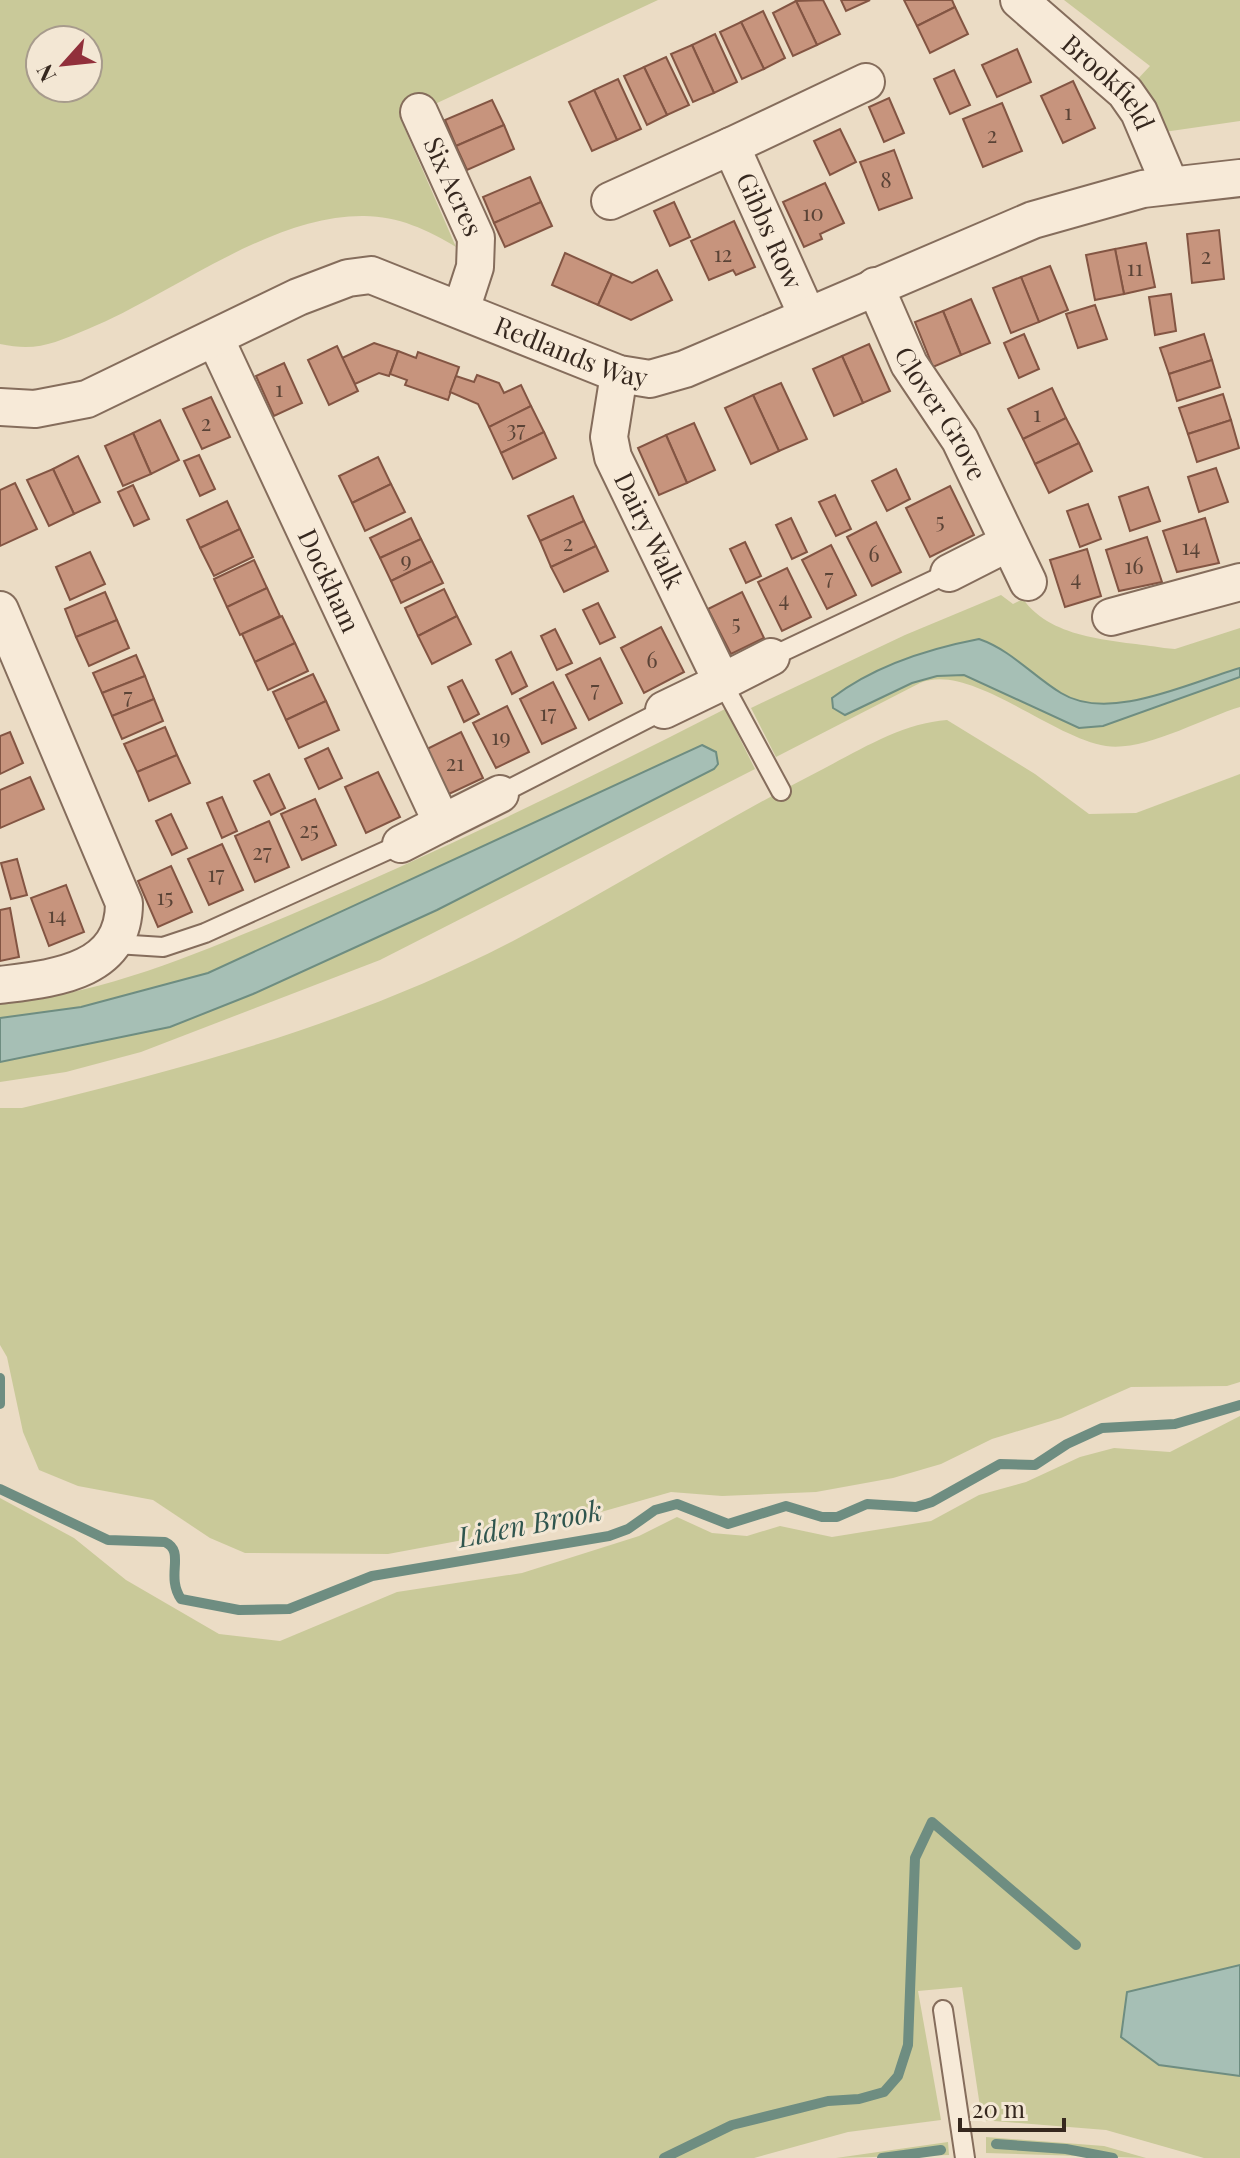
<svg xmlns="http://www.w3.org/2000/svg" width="1240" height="2158" viewBox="0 0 1240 2158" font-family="'Playfair Display',serif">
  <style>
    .green { fill: #c9c999; fill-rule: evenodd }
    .water { fill: #a6bfb5; stroke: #6e8d81; stroke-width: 2 }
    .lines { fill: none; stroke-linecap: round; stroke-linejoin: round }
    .stream { stroke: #6e8d81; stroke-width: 10 }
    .building { fill: #c7947d; stroke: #835543; stroke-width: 2 }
    .lane-casing { stroke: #856d5c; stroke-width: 22 }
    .street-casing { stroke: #856d5c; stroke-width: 40 }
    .lane { stroke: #f7ead8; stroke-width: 18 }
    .street { stroke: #f7ead8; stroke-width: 36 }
    .labels { text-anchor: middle; stroke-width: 6; stroke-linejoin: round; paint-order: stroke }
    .number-label { font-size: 22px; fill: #5a4336 }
    .street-label { font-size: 26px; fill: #36281f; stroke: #f3e7d4 }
    .water-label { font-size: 28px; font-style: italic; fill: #2f554e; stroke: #f3e7d4 }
  </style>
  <rect width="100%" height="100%" fill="#ebdcc5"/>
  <g class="green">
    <path d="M0,0H658L435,104L409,111L404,127L456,247C428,230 398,216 364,216C270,215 173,294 88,329C54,343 37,352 0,344ZM40,40H88V88H40Z"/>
    <polygon points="1064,0 1240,0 1240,121 1164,132 1135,82 1150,66"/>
    <path d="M1001,595L1013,604L1023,599C1053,641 1117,640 1164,648L1175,649L1240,628V707C1203,718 1144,752 1106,746C1050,737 970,662 920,683L776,757L751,708L905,635Z"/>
    <path d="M725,709L755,769L380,960L141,1052L66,1072L0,1082V1003C101,996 198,953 290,915C437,853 582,782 725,709Z"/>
    <path d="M947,720L1035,774L1089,814L1136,813L1240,774V1382L1227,1386L1131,1387L1061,1418L992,1439L941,1464L893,1478L816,1492L722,1496L671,1492L580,1518L388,1554L245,1553L210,1538L153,1500L78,1486L39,1470L23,1432L7,1357L0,1345V1108H22C194,1066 354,1023 513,941C618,886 719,822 825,768C863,748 904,723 947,720Z"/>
    <polygon points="1240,1416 1240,2158 1204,2158 1106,2130 982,2120 962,1987 918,1991 941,2120 848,2132 754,2158 0,2158 0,1498 74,1538 126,1580 219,1634 280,1641 397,1592 522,1573 639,1536 677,1517 712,1533 747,1536 780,1526 832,1537 931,1521 979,1495 1026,1482 1080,1457 1114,1448 1170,1452"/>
    <polygon points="986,2137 1104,2146 1146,2158 986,2153"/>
    <polygon points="948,2142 949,2155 836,2158"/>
  </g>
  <g class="water">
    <path d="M979,639C1011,650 1033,676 1061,693C1109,723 1191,682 1240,668V677L1103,726L1079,728L964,675L937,676L912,683L845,715L833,708L832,698C874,666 927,649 979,639Z"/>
    <polygon points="702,745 716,752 718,764 714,769 437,910 253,994 170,1027 0,1062 0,1018 81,1007 208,973"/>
    <polygon points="1240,1965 1240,2076 1159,2065 1121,2037 1127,1992"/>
  </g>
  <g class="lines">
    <g class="stream">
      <polyline points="0,1378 0,1404"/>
      <path d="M0,1489L108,1540L165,1542C186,1552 165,1575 181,1599L239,1610L289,1609L372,1576L609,1536L628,1529L655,1510L677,1504L728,1524L786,1506L822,1517H837L867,1504L916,1507L932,1502L1000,1464L1035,1465L1067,1444L1102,1428L1175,1424L1240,1405"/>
      <polyline points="996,2144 1066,2149 1113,2158"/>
      <polyline points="664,2158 732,2125 828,2101 859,2099 884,2092 898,2076 908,2045 915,1858 932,1822 1076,1945"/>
      <polyline points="882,2158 941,2150"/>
    </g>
  </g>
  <g class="building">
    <polygon points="823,0 840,34 817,45 796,1"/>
    <polygon points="841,0 870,0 846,11"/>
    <polygon points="904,0 952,0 955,7 917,26"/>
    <polygon points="796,1 817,45 793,56 773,13"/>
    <polygon points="955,7 968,34 930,53 917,26"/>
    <polygon points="763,11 785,58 764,69 741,22"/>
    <polygon points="741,22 764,69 742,79 720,32"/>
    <polygon points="715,34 737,82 714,93 692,45"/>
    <polygon points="692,45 714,93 693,102 671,54"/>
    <polygon points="1017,49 1031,82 997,97 982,65"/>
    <polygon points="666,57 689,105 667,115 644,67"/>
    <polygon points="644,67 667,115 647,125 624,76"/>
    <polygon points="954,70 970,105 950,114 934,79"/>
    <polygon points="618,79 641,129 617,140 594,90"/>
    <polygon points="1073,81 1095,128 1063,143 1041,96"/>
    <polygon points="594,90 617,140 592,151 569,102"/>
    <polygon points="889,98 904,133 884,142 869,107"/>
    <polygon points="492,100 504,125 456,146 445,120"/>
    <polygon points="1002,103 1022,151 983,167 963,119"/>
    <polygon points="504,125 514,149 467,170 456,146"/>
    <polygon points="840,129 856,162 830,175 814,141"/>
    <polygon points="894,150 912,198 879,210 860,162"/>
    <polygon points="530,177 541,202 494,223 483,197"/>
    <polygon points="825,183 844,223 820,234 822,239 804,247 783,202"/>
    <polygon points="541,202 552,226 505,247 494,223"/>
    <polygon points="674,202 690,237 670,246 654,211"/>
    <polygon points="734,221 755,267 736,275 733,270 709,280 691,241"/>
    <polygon points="1219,230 1224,279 1192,283 1187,234"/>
    <polygon points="1146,243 1155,287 1124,294 1115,249"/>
    <polygon points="1115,249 1124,294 1095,300 1086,255"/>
    <polygon points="565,253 612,274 598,305 552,285"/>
    <polygon points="1050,266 1068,310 1039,322 1021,277"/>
    <polygon points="657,270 672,300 631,320 598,305 612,274 632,283"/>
    <polygon points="1021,277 1039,322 1011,333 993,288"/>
    <polygon points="1171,294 1176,331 1155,335 1149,297"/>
    <polygon points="971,299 990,343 961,355 943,311"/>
    <polygon points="1095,305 1107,339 1078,348 1066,314"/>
    <polygon points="943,311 961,355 933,367 915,322"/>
    <polygon points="1024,334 1039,369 1019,378 1004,343"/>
    <polygon points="1204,334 1212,360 1169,374 1160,348"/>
    <polygon points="374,343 398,351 389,376 379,373 355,384 342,358"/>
    <polygon points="869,344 890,391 863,403 842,356"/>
    <polygon points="337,346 358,391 329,405 308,360"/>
    <polygon points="398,351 416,358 418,352 459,367 448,400 405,385 407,380 390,374"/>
    <polygon points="842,356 863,403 834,416 813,369"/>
    <polygon points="1212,360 1220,387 1177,401 1169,374"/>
    <polygon points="284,363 302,403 274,416 256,376"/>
    <polygon points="477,375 499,383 504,393 521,385 531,406 489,427 478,404 450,392 456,376 474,382"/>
    <polygon points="781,383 807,439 779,451 753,395"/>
    <polygon points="1052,388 1066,418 1023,439 1008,409"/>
    <polygon points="1223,394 1231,420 1188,434 1179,408"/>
    <polygon points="753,395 779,451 751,464 725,408"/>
    <polygon points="211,397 230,437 202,449 183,409"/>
    <polygon points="531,406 544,432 501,453 489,427"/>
    <polygon points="1066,418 1079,443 1035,464 1023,439"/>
    <polygon points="160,420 179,460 151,474 133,433"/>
    <polygon points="1231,420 1239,448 1197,462 1188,434"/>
    <polygon points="694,423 715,470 687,483 666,435"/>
    <polygon points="544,432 556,458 513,479 501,453"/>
    <polygon points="133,433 151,474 123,486 105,446"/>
    <polygon points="666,435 687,483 659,495 638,448"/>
    <polygon points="1079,443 1092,471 1049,493 1035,464"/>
    <polygon points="199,455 215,489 200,496 184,461"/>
    <polygon points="78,456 100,502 74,514 53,469"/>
    <polygon points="378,457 391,484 352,503 339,476"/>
    <polygon points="1216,468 1228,502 1199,512 1188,477"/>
    <polygon points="53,469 74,514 49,526 27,480"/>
    <polygon points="896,469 910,499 887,511 872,481"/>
    <polygon points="15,483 37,529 0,546 0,490"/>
    <polygon points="391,484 405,512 365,531 352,503"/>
    <polygon points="133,485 149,519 134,526 118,492"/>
    <polygon points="950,486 974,535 930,557 906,508"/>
    <polygon points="1148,487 1160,521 1130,531 1119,497"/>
    <polygon points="835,495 851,529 836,536 819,502"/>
    <polygon points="573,496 584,521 540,541 528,516"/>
    <polygon points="227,501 240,529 200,548 187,520"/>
    <polygon points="1088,504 1101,539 1080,547 1067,511"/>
    <polygon points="411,518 421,539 380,558 370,538"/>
    <polygon points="791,518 807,552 792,559 776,525"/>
    <polygon points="1205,518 1219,563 1177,572 1163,531"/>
    <polygon points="584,521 596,546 551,567 540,541"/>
    <polygon points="876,522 901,572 872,586 847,537"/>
    <polygon points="240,529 253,557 214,576 200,548"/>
    <polygon points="1147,537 1162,582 1119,591 1106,550"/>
    <polygon points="421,539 432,561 391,581 380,558"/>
    <polygon points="745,542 761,576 746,583 730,549"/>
    <polygon points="831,545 856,595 827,609 802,560"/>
    <polygon points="596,546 608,571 564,592 551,567"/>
    <polygon points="1087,549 1101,596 1065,607 1050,560"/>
    <polygon points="90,552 105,584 70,600 56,567"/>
    <polygon points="254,560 267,588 227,607 214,579"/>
    <polygon points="432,561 443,583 401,603 391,581"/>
    <polygon points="787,568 811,617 782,631 758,582"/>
    <polygon points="267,588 280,616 240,635 227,607"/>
    <polygon points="444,589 457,616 418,636 405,608"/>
    <polygon points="105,592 117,620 76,637 65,609"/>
    <polygon points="742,592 764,638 731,654 708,609"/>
    <polygon points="598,603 615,637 600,644 583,610"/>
    <polygon points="282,616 295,643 255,662 242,634"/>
    <polygon points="457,616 471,644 432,664 418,636"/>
    <polygon points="117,620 129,648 89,666 76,637"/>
    <polygon points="661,627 684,672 644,693 621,648"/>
    <polygon points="555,629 572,663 557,670 541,636"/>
    <polygon points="295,643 308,671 268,690 255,662"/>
    <polygon points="511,652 527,686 512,694 496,660"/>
    <polygon points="136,655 145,676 102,693 93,673"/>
    <polygon points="600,658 622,703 589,720 566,675"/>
    <polygon points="313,674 326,701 286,720 273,692"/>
    <polygon points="145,676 154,699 112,716 102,693"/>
    <polygon points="462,680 479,714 464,722 448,687"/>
    <polygon points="553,682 576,728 542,744 520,699"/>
    <polygon points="154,699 163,721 122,739 112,716"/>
    <polygon points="326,701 339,730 299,748 286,720"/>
    <polygon points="507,706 529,752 496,768 473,723"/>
    <polygon points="165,727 177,755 137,772 124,744"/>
    <polygon points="10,732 23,763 0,774 0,736"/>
    <polygon points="461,732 483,778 449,794 427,749"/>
    <polygon points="328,748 342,778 319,789 305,759"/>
    <polygon points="177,755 190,783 149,801 137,772"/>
    <polygon points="378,772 400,817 366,833 345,787"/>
    <polygon points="269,774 285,808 271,815 254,781"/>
    <polygon points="30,777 44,809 0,828 0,790"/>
    <polygon points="222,797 237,831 222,838 207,803"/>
    <polygon points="315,799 336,845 302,860 281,814"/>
    <polygon points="171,814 187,848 172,855 156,821"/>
    <polygon points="269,821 289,867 255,882 235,836"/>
    <polygon points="222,844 243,890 209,905 188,859"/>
    <polygon points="17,859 27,895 11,899 1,863"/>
    <polygon points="171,866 192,912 158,927 138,881"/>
    <polygon points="66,885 84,932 49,946 31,898"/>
    <polygon points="10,908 19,957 0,961 0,910"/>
  </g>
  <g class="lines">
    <defs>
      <g id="lane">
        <polyline points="771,657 949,573"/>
        <polyline points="722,682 781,791"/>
        <polyline points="500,794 664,710"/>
        <polyline points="116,944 163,947 205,933 401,844"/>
        <polyline points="943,2010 965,2158"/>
      </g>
      <g id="street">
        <path id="s1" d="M1019,0L1125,92L1139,112L1170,185"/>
        <path id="s2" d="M419,112L476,238L475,267L461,310"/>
        <polyline points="731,146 866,82"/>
        <path id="s3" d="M610,201L731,146L807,315"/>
        <path id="s4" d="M875,286L909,364L960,440L1028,582"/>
        <path id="s5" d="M215,338L442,823L401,844"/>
        <path id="s6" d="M619,374L609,437L613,457L722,682L664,710"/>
        <path id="s7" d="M0,407L35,409L87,399L298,297L348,278L371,275L619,374L650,379L685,369L1033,220L1143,189L1240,178"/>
        <polyline points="949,573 1008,543"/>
        <path d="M0,610L124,903C124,972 55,978 0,985"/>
        <polyline points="1111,617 1240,582"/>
        <polyline points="722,682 771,657"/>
        <polyline points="442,823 500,794"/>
      </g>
    </defs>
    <use href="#lane" class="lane-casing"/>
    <use href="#street" class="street-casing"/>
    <use href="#lane" class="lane"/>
    <use href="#street" class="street"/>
  </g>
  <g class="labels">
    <g class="number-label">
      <text x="1068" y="120">1</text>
      <text x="992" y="143">2</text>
      <text x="886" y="188">8</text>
      <text x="813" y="221">10</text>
      <text x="723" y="262">12</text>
      <text x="1206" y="264">2</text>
      <text x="1135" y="276">11</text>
      <text x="279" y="397">1</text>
      <text x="1037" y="422">1</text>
      <text x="206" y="431">2</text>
      <text x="516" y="437">37</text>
      <text x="940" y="529">5</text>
      <text x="568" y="551">2</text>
      <text x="1191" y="555">14</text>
      <text x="874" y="562">6</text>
      <text x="406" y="568">9</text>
      <text x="1134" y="574">16</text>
      <text x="829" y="585">7</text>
      <text x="1076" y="586">4</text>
      <text x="784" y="607">4</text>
      <text x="736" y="631">5</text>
      <text x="652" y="668">6</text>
      <text x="595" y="697">7</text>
      <text x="128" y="704">7</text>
      <text x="548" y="721">17</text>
      <text x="501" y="745">19</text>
      <text x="455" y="771">21</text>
      <text x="309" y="838">25</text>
      <text x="262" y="860">27</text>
      <text x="216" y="882">17</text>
      <text x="165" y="905">15</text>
      <text x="57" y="923">14</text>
    </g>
    <g class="street-label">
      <text dy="9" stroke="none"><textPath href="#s1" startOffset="122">Brookfield</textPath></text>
      <text dy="9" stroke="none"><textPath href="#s2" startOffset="82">Six Acres</textPath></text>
      <text dy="9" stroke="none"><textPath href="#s3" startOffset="226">Gibbs Row</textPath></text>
      <text dy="9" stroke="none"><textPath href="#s7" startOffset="614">Redlands Way</textPath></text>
      <text dy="9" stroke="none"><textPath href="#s4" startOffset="144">Clover Grove</textPath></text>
      <text dy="9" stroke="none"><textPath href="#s6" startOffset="166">Dairy Walk</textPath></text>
      <text dy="9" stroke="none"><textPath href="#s5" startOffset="268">Dockham</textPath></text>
    </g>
    <g class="water-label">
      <text transform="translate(530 1524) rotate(-11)" y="10">Liden Brook</text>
    </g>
  </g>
  <g transform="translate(64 64) rotate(243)"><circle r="38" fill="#f3e7d4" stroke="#a79b8c" stroke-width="2"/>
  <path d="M0-6L14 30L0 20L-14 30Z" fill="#91303b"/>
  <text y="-12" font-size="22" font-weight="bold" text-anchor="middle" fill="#36281f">N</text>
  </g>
  <path d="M960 2118v12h104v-12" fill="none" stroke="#36281f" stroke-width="4"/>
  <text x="972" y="2118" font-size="24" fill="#36281f" stroke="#f3e7d4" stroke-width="6" paint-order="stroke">20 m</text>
</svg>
